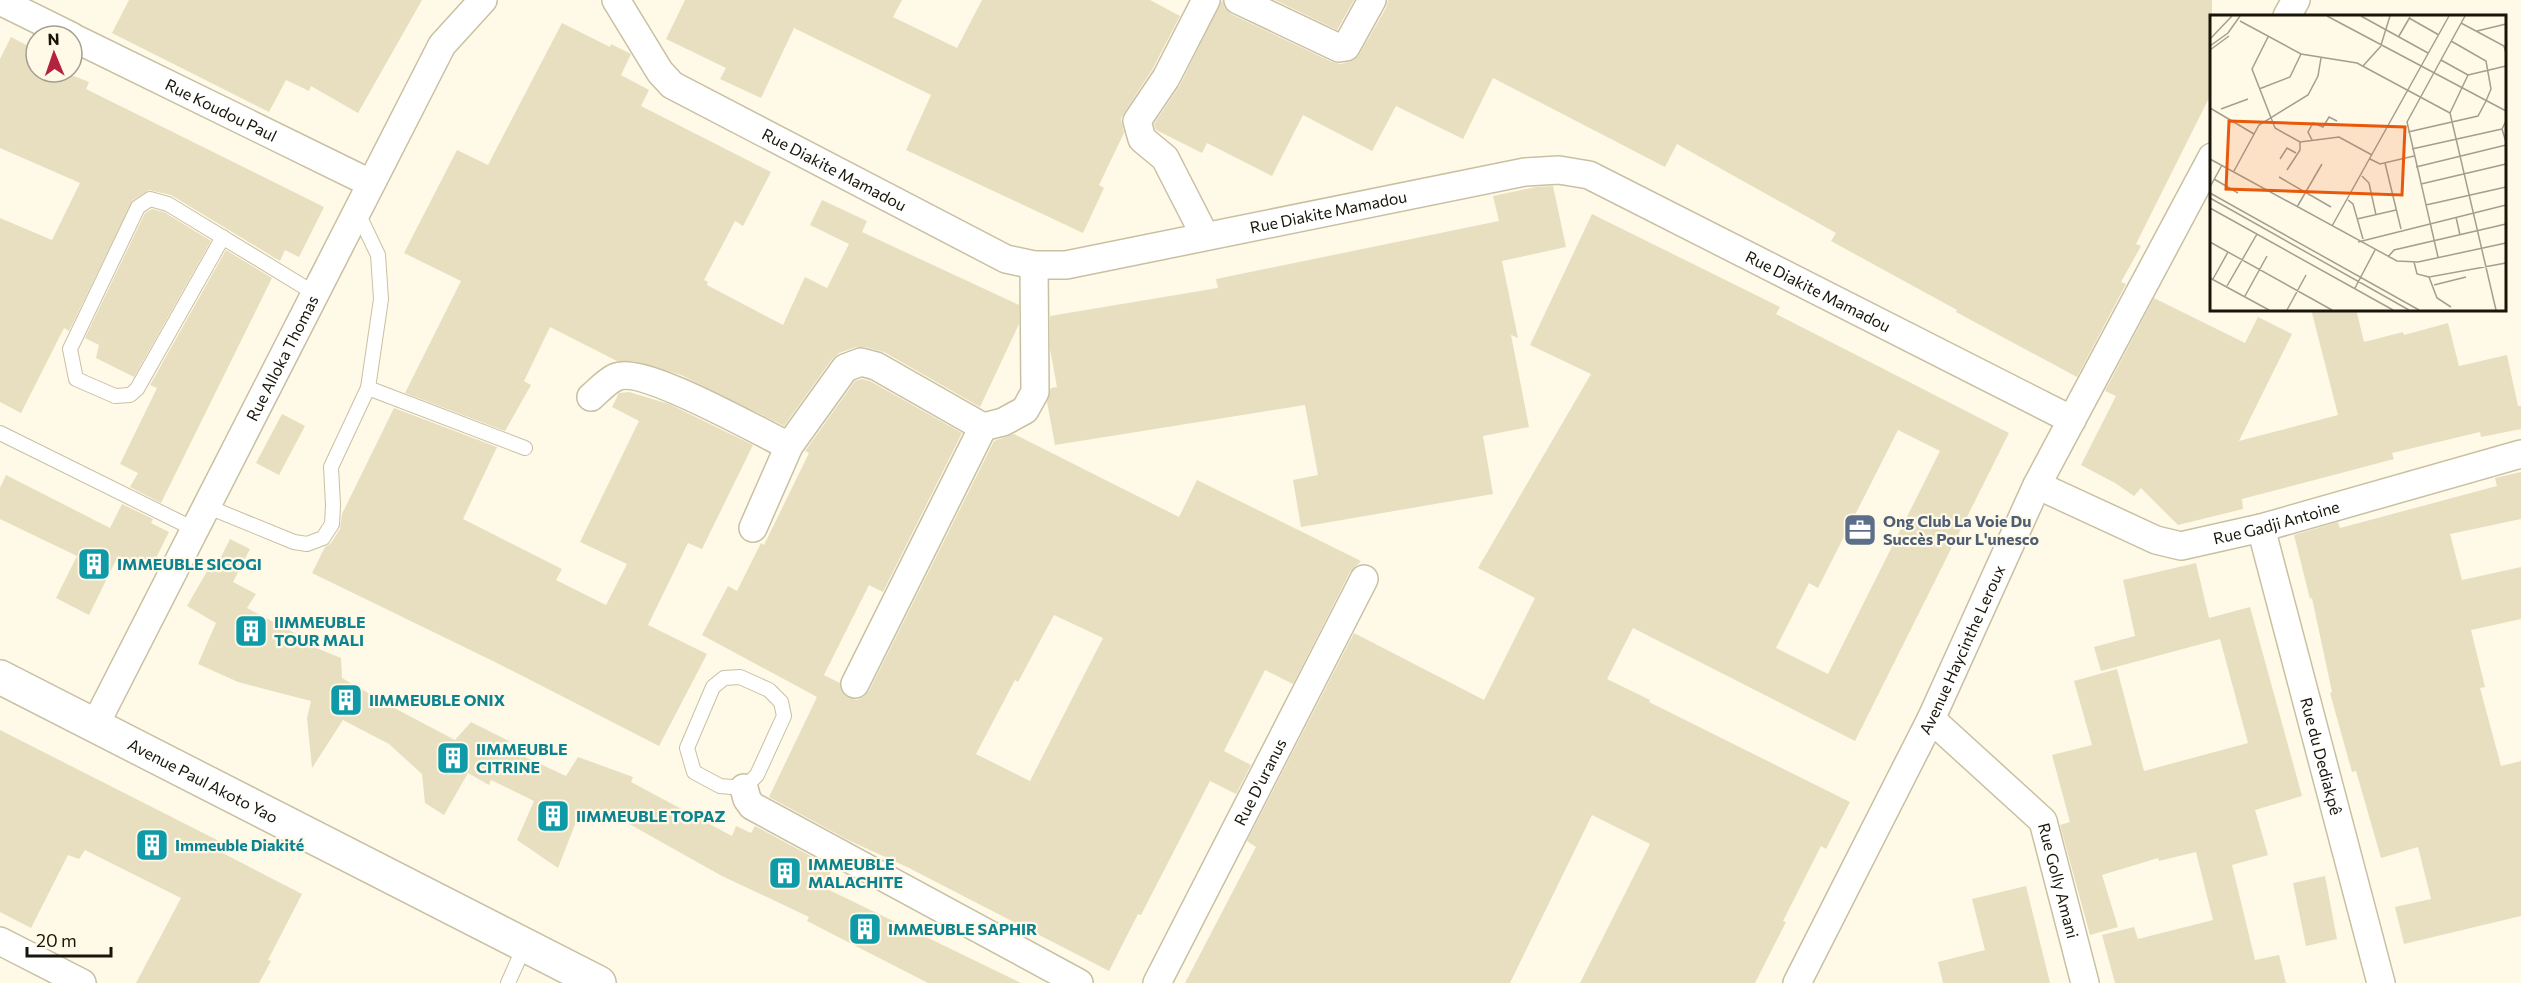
<svg xmlns="http://www.w3.org/2000/svg" width="2521" height="983" viewBox="0 0 2521 983" font-family="Commissioner,sans-serif">
  <style>
    .building { fill: #e8dfc0; fill-rule: evenodd }
    .lines { fill: none; stroke-linecap: round; stroke-linejoin: round }
    .service-casing { stroke: #c9c0a2; stroke-width: 16 }
    .minor-casing { stroke: #c9c0a2; stroke-width: 30 }
    .tertiary-casing { stroke: #c9c0a2; stroke-width: 36 }
    .service { stroke: #fff; stroke-width: 14 }
    .minor { stroke: #fff; stroke-width: 27 }
    .tertiary { stroke: #fff; stroke-width: 33 }
    .labels { text-anchor: middle; stroke-width: 4.5; stroke-linejoin: round; paint-order: stroke }
    .street-label { font-size: 16px; fill: #18150a; stroke: #fff9e7 }
    .service-label { font-size: 16px; font-weight: bold; fill: #4e5e75; stroke: #fff9e7; text-anchor: start }
    .culture-label { font-size: 16px; font-weight: bold; fill: #0d838f; stroke: #fff9e7; text-anchor: start }
    .inset-road { fill: none; stroke: #a39e8f; stroke-width: 1.5 }
    .view { fill: #e8590c; fill-opacity: 0.15; stroke: #e8590c; stroke-width: 3 }
    .inset-edge { fill: none; stroke: #18150a; stroke-width: 3 }
  </style>
  <rect width="100%" height="100%" fill="#fff9e7"/>
  <g class="building">
    <polygon points="129,0 422,0 358,113 311,86 309,91 286,80 269,112 112,33"/>
    <polygon points="685,0 902,0 893,17 957,48 982,0 1150,0 1180,16 1152,70 1124,113 1121,119 1124,133 1099,185 1104,188 1083,233 906,150 931,95 794,28 761,98 720,79 726,68 666,39"/>
    <polygon points="1222,0 1225,8 1231,14 1332,62 1341,64 1354,60 1359,55 1386,8 1388,0 2212,0 2212,92 2136,244 2141,246 2121,282 2126,284 2077,377 1956,312 1957,310 1831,241 1836,233 1677,144 1665,167 1493,78 1463,139 1396,106 1372,151 1303,115 1272,176 1207,143 1202,153 1156,130 1154,124 1180,85"/>
    <polygon points="1275,0 1354,0 1337,30"/>
    <polygon points="562,23 610,47 611,44 631,54 621,75 649,90 641,106 771,172 743,226 735,221 704,280 708,282 707,285 783,325 805,277 827,288 849,244 810,225 822,200 867,221 862,232 1019,305 1019,324 980,407 884,352 865,347 856,347 839,353 832,359 784,426 681,375 634,361 617,361 550,327 524,381 531,385 505,431 405,393 461,281 404,253 457,150 488,165"/>
    <polygon points="11,37 36,50 36,72 64,72 89,82 86,89 324,207 299,257 285,250 280,261 171,195 149,190 133,200 69,331 64,328 21,413 0,402 0,218 52,240 80,183 0,148 0,59"/>
    <polygon points="1553,186 1566,247 1502,261 1518,338 1511,335 1529,427 1483,436 1493,494 1301,527 1293,480 1318,475 1305,405 1055,445 1047,402 1051,388 1057,387 1050,349 1050,316 1218,288 1216,279 1499,221 1493,196 1536,187"/>
    <polygon points="152,209 164,212 211,241 134,377 96,358 99,345 85,338 145,213"/>
    <path d="M1592,214L1780,307L1776,314L2009,433L1855,741L1633,628L1607,679L1650,700L1649,702L1850,802L1826,849L1821,846L1783,921L1786,922L1755,983H1580L1650,844L1592,815L1510,983H1185L1256,847L1247,841L1354,633L1484,700L1535,598L1478,568L1591,374L1530,345ZM1898,430L1940,451L1828,674L1776,648L1809,583L1818,588Z"/>
    <polygon points="226,250 272,278 161,503 130,487 138,473 120,464 157,388 150,385"/>
    <polygon points="2154,298 2245,343 2258,317 2292,334 2239,441 2338,415 2311,309 2356,309 2364,342 2403,332 2404,335 2448,323 2459,366 2507,355 2518,406 2521,406 2521,429 2481,437 2480,432 2392,453 2394,459 2242,499 2243,509 2178,525 2141,488 2134,496 2115,483 2081,465 2116,396 2105,391"/>
    <path d="M862,379L870,381L962,433L883,592L869,585L824,675L840,683L842,692L849,698L857,700L863,697L869,691L994,441L1014,434L1179,517L1197,480L1361,561L1350,572L1293,684L1265,670L1224,751L1251,765L1236,794L1210,781L1141,915L1138,914L1109,971L909,868L848,840L769,797L817,697L702,635L728,586L737,591L761,543L764,545L809,453L805,451L855,381ZM1054,615L1103,638L1030,781L976,754L1015,680L1018,682Z"/>
    <polygon points="629,392 669,404 753,445 702,549 688,543 648,625 707,654 659,746 499,664 312,573 325,547 331,543 340,529 342,514 394,408 497,447 463,519 562,569 556,580 606,605 627,564 580,542 639,421 612,407 619,393"/>
    <polygon points="282,414 305,426 279,475 256,463"/>
    <polygon points="2521,472 2521,519 2450,534 2462,580 2521,567 2521,619 2471,630 2485,687 2480,688 2501,766 2521,761 2521,916 2404,944 2395,907 2431,899 2418,847 2381,858 2356,771 2352,772 2330,693 2332,692 2312,598 2310,599 2294,535 2338,522 2340,528 2497,486 2495,478"/>
    <polygon points="6,475 110,528 122,504 153,519 151,523 169,532 149,572 118,556 89,615 56,598 77,556 0,519 0,488"/>
    <polygon points="230,539 250,549 233,582 256,594 247,608 306,639 304,643 341,658 342,678 398,710 455,740 471,722 509,741 506,748 566,776 578,757 633,777 631,782 732,836 736,826 751,833 755,826 833,868 823,887 1021,983 928,983 807,921 809,917 722,876 615,816 612,823 581,809 558,868 517,840 534,801 491,780 489,785 468,773 444,815 425,803 422,774 389,744 343,720 312,768 307,718 311,701 238,682 198,664 216,623 187,606 209,568 214,571"/>
    <polygon points="2196,563 2209,618 2250,607 2302,796 2255,810 2268,855 2232,865 2255,960 2279,955 2286,983 2115,983 2102,935 2134,927 2138,939 2213,920 2196,852 2159,861 2158,858 2102,875 2118,927 2090,935 2060,825 2070,822 2052,755 2092,745 2074,681 2117,669 2144,771 2248,743 2220,639 2101,671 2094,647 2135,636 2123,580"/>
    <polygon points="0,730 219,841 215,849 302,894 268,960 271,961 259,983 136,983 181,898 85,850 79,859 68,855 31,928 0,912"/>
    <polygon points="2325,876 2337,939 2306,946 2293,883"/>
    <polygon points="2026,886 2050,983 1943,983 1938,962 1985,950 1972,899"/>
  </g>
  <g class="lines">
    <defs>
      <g id="service">
        <polyline points="223,237 137,389 130,395 115,396 76,379 70,349 138,207 150,199 168,204 314,293"/>
        <polyline points="368,388 525,448"/>
        <polyline points="0,433 194,529"/>
        <polyline points="206,506 294,542 307,544 323,538 332,524 333,505 331,467 368,388 381,299 378,255 357,211"/>
        <polygon points="740,677 769,690 781,702 784,716 757,775 744,788 720,786 694,772 687,748 713,687 724,678"/>
        <polyline points="508,983 525,945"/>
      </g>
      <g id="minor">
        <path id="s1" d="M616,0L660,72L672,85L1006,259L1034,265H1066L1525,172L1559,170L1589,175L2072,420"/>
        <polyline points="1238,0 1339,48 1346,47 1372,0"/>
        <polyline points="0,1 71,36"/>
        <polyline points="2287,16 2296,0"/>
        <path id="s2" d="M72,37L370,183"/>
        <polyline points="1205,236 1165,158 1142,139 1137,121 1166,78 1206,0"/>
        <path d="M591,397C598,391 607,381 616,377C643,365 759,432 789,446"/>
        <path id="s3" d="M2037,485L2156,540L2181,546L2261,528L2521,454"/>
        <polyline points="753,528 789,446 845,368 861,362 876,366 983,427"/>
        <path id="s4" d="M2261,528L2381,983"/>
        <polyline points="855,684 983,427 1003,422 1025,410 1035,392 1034,265"/>
        <path id="s5" d="M1931,719L2043,821L2085,983"/>
        <path id="s6" d="M95,725L442,45L483,0"/>
        <polyline points="744,788 747,799 752,806 1079,983"/>
        <polyline points="0,941 82,983"/>
        <path id="s7" d="M1157,983L1364,579"/>
        <path id="s8" d="M1797,983L1931,719L2037,485L2212,157"/>
      </g>
      <g id="tertiary">
        <path id="s9" d="M0,677L599,983"/>
      </g>
    </defs>
    <use href="#service" class="service-casing"/>
    <use href="#minor" class="minor-casing"/>
    <use href="#tertiary" class="tertiary-casing"/>
    <use href="#service" class="service"/>
    <use href="#minor" class="minor"/>
    <use href="#tertiary" class="tertiary"/>
  </g>
  <defs>
    <symbol id="office-square" viewBox="-11 -11 22 22"><rect x="-9" y="-9" width="18" height="18" rx="4" fill="#5c6f8a" stroke="#fff9e7"/><path d="M-6-3h4V-5.5h4V-3h4V5H-6ZM-1-4.5V-3h2v-1.5ZM-6 0V1H6V0Z" fill="#fff"/></symbol>
    <symbol id="building-square" viewBox="-11 -11 22 22"><rect x="-9" y="-9" width="18" height="18" rx="4" fill="#0f9aa8" stroke="#fff9e7"/><path d="M-4-6H4V6H1V3H-1V6H-4ZM-2.5-4.3h1.7v1.8h-1.7ZM.8-4.3h1.7v1.8H.8ZM-2.5-1h1.7V.8h-1.7ZM.8-1h1.7V.8H.8Z" fill="#fff"/></symbol>
  </defs>
  <g fill-rule="evenodd">
    <use href="#office-square" x="1841" y="511" width="38" height="38"/>
    <use href="#building-square" x="75" y="545" width="38" height="38"/>
    <use href="#building-square" x="232" y="612" width="38" height="38"/>
    <use href="#building-square" x="327" y="681" width="38" height="38"/>
    <use href="#building-square" x="434" y="739" width="38" height="38"/>
    <use href="#building-square" x="534" y="797" width="38" height="38"/>
    <use href="#building-square" x="133" y="826" width="38" height="38"/>
    <use href="#building-square" x="766" y="854" width="38" height="38"/>
    <use href="#building-square" x="846" y="910" width="38" height="38"/>
  </g>
  <g class="labels">
    <g class="street-label">
      <text dy="6" stroke="none"><textPath href="#s2" startOffset="166">Rue Koudou Paul</textPath></text>
      <text dy="6" stroke="none"><textPath href="#s1" startOffset="285">Rue Diakite Mamadou</textPath></text>
      <text dy="6" stroke="none"><textPath href="#s1" startOffset="807">Rue Diakite Mamadou</textPath></text>
      <text dy="6" stroke="none"><textPath href="#s1" startOffset="1329">Rue Diakite Mamadou</textPath></text>
      <text dy="6" stroke="none"><textPath href="#s6" startOffset="412">Rue Alloka Thomas</textPath></text>
      <text dy="6" stroke="none"><textPath href="#s3" startOffset="255">Rue Gadji Antoine</textPath></text>
      <text dy="6" stroke="none"><textPath href="#s8" startOffset="372">Avenue Haycinthe Leroux</textPath></text>
      <text dy="6" stroke="none"><textPath href="#s4" startOffset="236">Rue du Dediakpê</textPath></text>
      <text dy="6" stroke="none"><textPath href="#s9" startOffset="228">Avenue Paul Akoto Yao</textPath></text>
      <text dy="6" stroke="none"><textPath href="#s7" startOffset="226">Rue D'uranus</textPath></text>
      <text dy="6" stroke="none"><textPath href="#s5" startOffset="213">Rue Golly Amani</textPath></text>
    </g>
    <g class="service-label">
      <text x="1883" y="527">Ong Club La Voie Du<tspan x="1883" dy="18">Succès Pour L'unesco</tspan></text>
    </g>
    <g class="culture-label">
      <text x="117" y="570">IMMEUBLE SICOGI</text>
      <text x="274" y="628">IIMMEUBLE<tspan x="274" dy="18">TOUR MALI</tspan></text>
      <text x="369" y="706">IIMMEUBLE ONIX</text>
      <text x="476" y="755">IIMMEUBLE<tspan x="476" dy="18">CITRINE</tspan></text>
      <text x="576" y="822">IIMMEUBLE TOPAZ</text>
      <text x="175" y="851">Immeuble Diakité</text>
      <text x="808" y="870">IMMEUBLE<tspan x="808" dy="18">MALACHITE</tspan></text>
      <text x="888" y="935">IMMEUBLE SAPHIR</text>
    </g>
  </g>
  <g transform="translate(2210 15)">
    <rect width="296" height="296" fill="#fff9e7"/>
    <path class="inset-road" d="M117,1L296,96M151,1L218,38M199,3L229,20M30,6L91,39L147,48L240,98M251,8L294,31L296,38M267,16L296,9M189,21L200,2M58,22L42,54L65,113L90,127L129,122L162,140M0,24L22,1M171,30L180,1M0,31L18,18L30,1M0,35L19,21M231,45L258,60M153,51L171,31M258,60L240,98L286,295M258,60L296,51M49,74L80,62L91,39M0,93L44,119M11,94L38,84M296,106L292,114L296,127M198,117L268,101L276,86L281,74L276,46L241,26M102,125L98,117L103,108L113,112L119,102L127,106M202,134L292,114M0,144L187,246L208,247L296,228M70,144L77,133L86,138M160,144L170,149L204,141M175,148L191,214M206,152L296,130M77,155L90,135V127M24,156L49,110L98,80L108,61L111,43M152,161L159,168L166,200M69,162L121,192M4,164L28,178M211,169L296,149M0,172L12,150M0,178L209,295M0,183L199,295M138,185L143,189L153,224M216,190L296,172M87,192L112,149M0,193L183,295M246,202L250,220M147,204L186,195M122,211L239,1M0,227L122,295M148,227L296,190M178,242L184,235L296,209M228,242L197,107L255,1M204,247L207,259L219,262M0,263L59,295M3,264L18,237M224,270L256,262M17,271L47,219M145,273L165,235M35,281L57,241M241,292L227,283L219,262L296,248M77,295L96,260"/>
    <path class="view" d="M19,106L195,112L192,180L16,174Z"/>
    <rect width="296" height="296" class="inset-edge"/>
  </g>
  <g transform="translate(54 54) rotate(358)"><circle r="28" fill="#fff9e7" stroke="#a39e8f" stroke-width="1.5"/>
  <path d="M0-4.5L10 22L0 15L-10 22Z" fill="#b42242"/>
  <text y="-9" font-size="16" font-weight="bold" text-anchor="middle" fill="#18150a">N</text>
  </g>
  <path d="M27 947v9h84v-9" fill="none" stroke="#18150a" stroke-width="3"/>
  <text x="36" y="947" font-size="18" fill="#18150a" stroke="#fff9e7" stroke-width="4.5" paint-order="stroke">20 m</text>
</svg>
